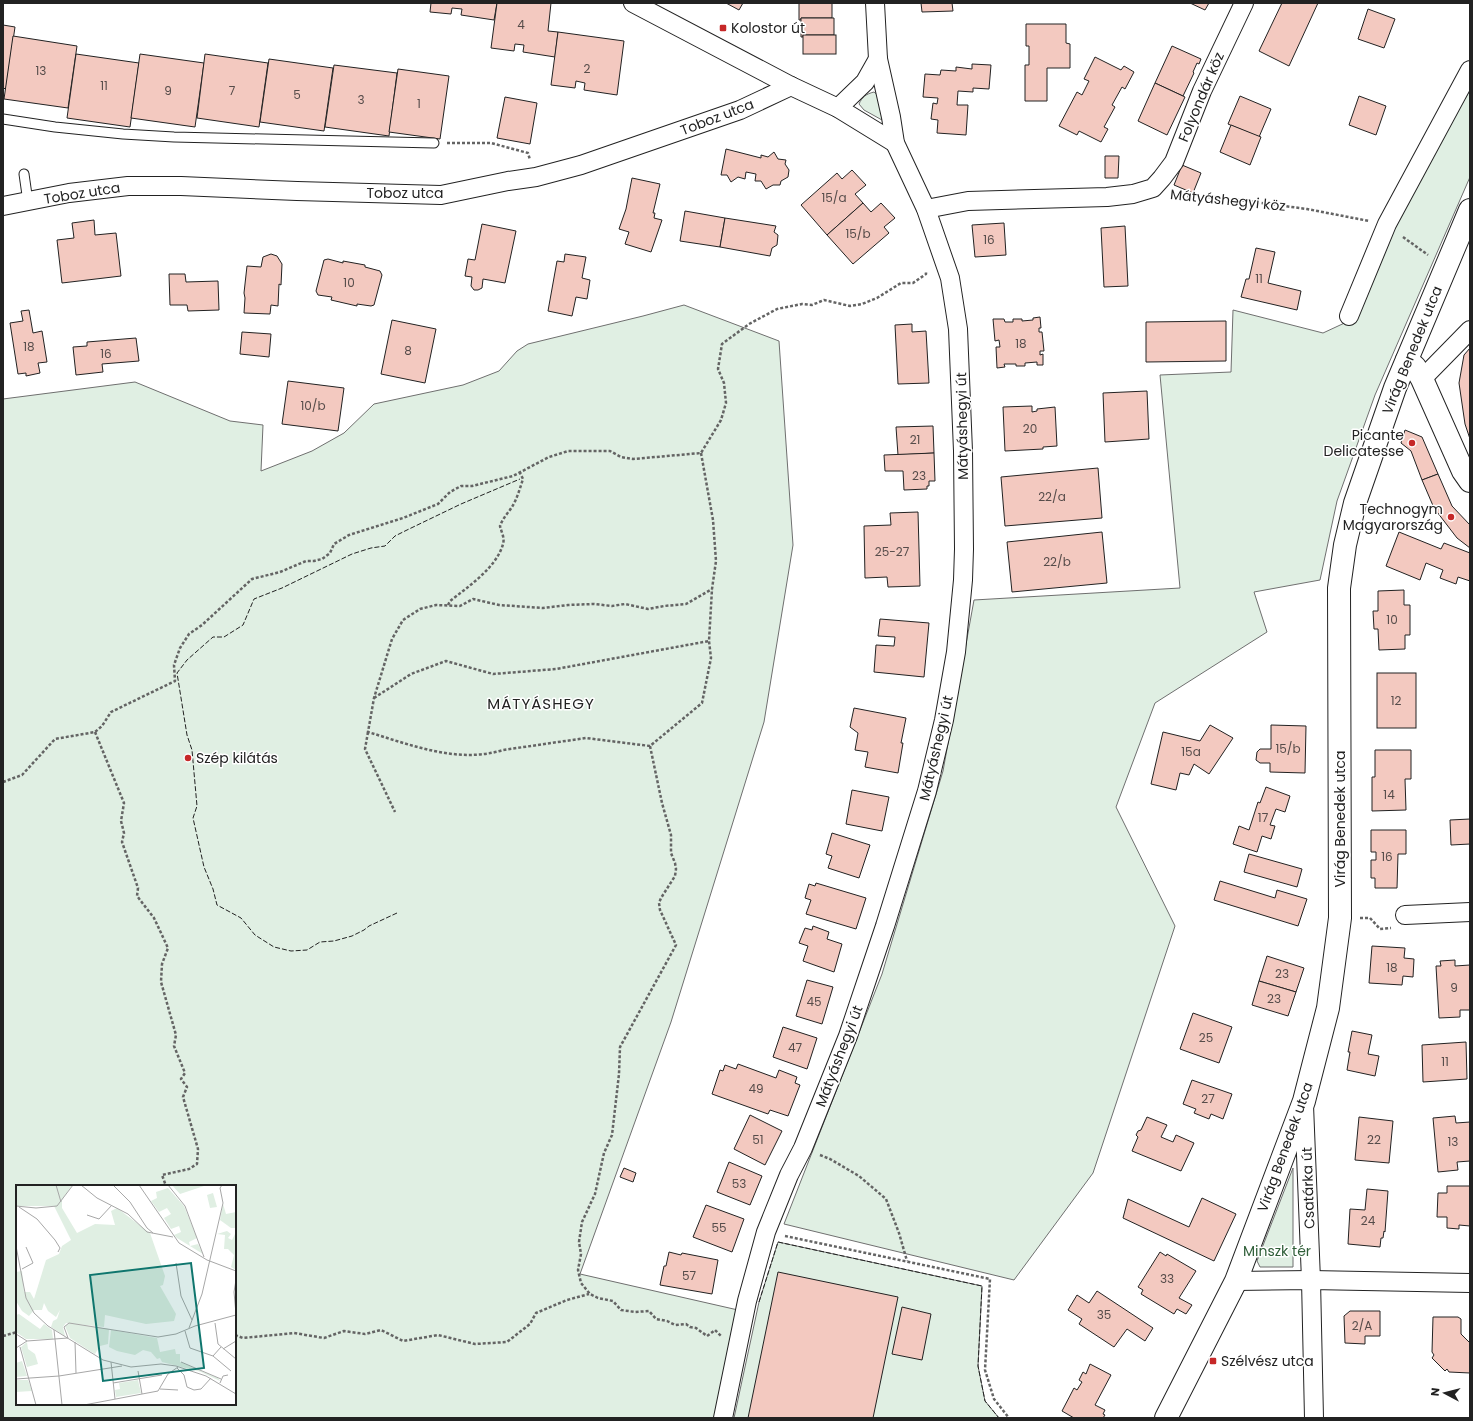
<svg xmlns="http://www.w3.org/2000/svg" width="1473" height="1421" viewBox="0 0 1473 1421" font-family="Poppins,sans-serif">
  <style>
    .green { fill: #e0efe3; stroke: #6f6f6f; fill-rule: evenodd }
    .building { fill: #f3c9c0; stroke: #222 }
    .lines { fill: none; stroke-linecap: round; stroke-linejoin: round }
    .lane-casing { stroke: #222; stroke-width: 11 }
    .street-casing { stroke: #222; stroke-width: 20 }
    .secondary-casing { stroke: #222; stroke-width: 24 }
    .path { stroke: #646464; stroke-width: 2.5; stroke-dasharray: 3 2; stroke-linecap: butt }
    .lane { stroke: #fff; stroke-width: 9 }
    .street { stroke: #fff; stroke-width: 18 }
    .secondary { stroke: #fff; stroke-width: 22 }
    .fence { stroke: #222; stroke-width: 1; stroke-dasharray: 5 2; stroke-linecap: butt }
    .poi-dot { fill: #c62828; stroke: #fff; stroke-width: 1.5 }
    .labels { text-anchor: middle; stroke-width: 3; stroke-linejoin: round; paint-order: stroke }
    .number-label { font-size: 12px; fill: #564c4a }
    .poi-label { font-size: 14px; fill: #222; stroke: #fff; text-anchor: start }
    .street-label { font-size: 14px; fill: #222; stroke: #fff }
    .park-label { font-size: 14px; fill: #2f5e38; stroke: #fff }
    .neighbourhood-label { font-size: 15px; letter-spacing: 1px; fill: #222; stroke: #fff }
    .inset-road { fill: none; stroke: #a7a7a7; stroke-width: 1 }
    .view { fill: #0f766e; fill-opacity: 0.15; stroke: #0f766e; stroke-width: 2 }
    .inset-edge { fill: none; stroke: #222; stroke-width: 2 }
  </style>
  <rect width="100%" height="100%" fill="#fff"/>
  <g class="green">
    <polygon points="1470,90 1470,177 1375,395 1337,501 1320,580 1254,592 1267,632 1155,703 1116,807 1175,926 1093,1173 1014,1280 784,1224 882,974 943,771 974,600 1180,588 1160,375 1231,372 1233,310 1323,333 1351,320 1419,178"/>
    <path d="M874,92L880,97L885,119L882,120L864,110L859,104C862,97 866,94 874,92Z"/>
    <path d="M684,305L779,341L793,545L764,722L671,1022L580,1274L738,1310L716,1418H3V399L135,382L230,421L263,425L261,471L312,451L344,433L374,404L463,385L499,371L517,351L528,344L643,316ZM17,1186H235V1404H17Z"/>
    <polygon points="1293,1168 1293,1267 1260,1267 1257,1261"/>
    <polygon points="778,1242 982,1286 978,1366 985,1401 999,1418 734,1418 759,1302"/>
  </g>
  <g class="building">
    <polygon points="431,3 497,3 494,20 461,15 462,9 452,8 451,14 430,12"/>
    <polygon points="497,3 551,3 548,31 558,32 555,57 523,52 524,45 515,44 514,51 491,48"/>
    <polygon points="726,3 743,3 739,10"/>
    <polygon points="799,3 832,3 832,18 801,18 801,20 799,20"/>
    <polygon points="921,3 952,3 953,11 922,12"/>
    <polygon points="1190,3 1209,3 1205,10"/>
    <polygon points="1282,3 1318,3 1289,66 1259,51"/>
    <polygon points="1368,9 1395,19 1384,48 1358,39"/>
    <polygon points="801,18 834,18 834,35 803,35 803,37 801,37"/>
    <polygon points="1026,24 1066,24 1066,43 1070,44 1070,68 1047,68 1047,101 1025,101 1025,65 1029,65 1029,46 1026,46"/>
    <polygon points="3,25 15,27 6,89 3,88"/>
    <polygon points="558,32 624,41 617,95 584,90 585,83 576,81 575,88 551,85"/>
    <rect x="803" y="35" width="33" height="19"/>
    <polygon points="13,36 77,46 68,108 4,99"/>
    <polygon points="1172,46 1201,59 1199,64 1197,63 1193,72 1194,73 1183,96 1155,83"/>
    <polygon points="76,54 139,63 130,127 67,118"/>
    <polygon points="140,54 204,63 195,127 131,118"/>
    <polygon points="205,54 268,63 259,127 197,118"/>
    <polygon points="1095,57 1121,70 1124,66 1134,72 1125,89 1122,87 1112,105 1115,107 1104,127 1108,129 1101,142 1079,131 1077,135 1059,126 1077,92 1082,95 1089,81 1084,79"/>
    <polygon points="269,59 333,68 324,131 260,122"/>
    <polygon points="972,64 991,65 989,89 973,88 973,92 958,91 957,105 968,105 966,135 937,133 938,120 931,119 933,103 937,104 938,98 923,97 925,74 940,75 941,70 956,71 956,67 972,69"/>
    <polygon points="334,65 397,73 389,136 325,127"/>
    <polygon points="398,69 449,76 440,139 389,132"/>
    <polygon points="1155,83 1185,97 1167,135 1138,121"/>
    <polygon points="1240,96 1271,109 1259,137 1228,124"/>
    <polygon points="1359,96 1386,106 1376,135 1349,125"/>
    <polygon points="505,97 537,103 530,144 497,138"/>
    <polygon points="1231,125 1261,137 1250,165 1220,152"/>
    <polygon points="726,149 761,158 761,155 768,157 774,152 778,159 786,160 785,164 789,170 788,177 781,181 780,185 773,185 766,189 761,181 755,181 756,174 746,172 745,179 738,177 731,182 727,175 721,175"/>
    <polygon points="1105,156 1119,156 1118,178 1105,178"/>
    <polygon points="1182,165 1201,173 1193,193 1174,185"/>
    <polygon points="852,170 866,185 855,194 863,203 827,235 801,205 837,173 842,179"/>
    <polygon points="632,178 660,184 653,213 655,213 654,218 662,220 651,252 625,244 629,232 619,229 626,209"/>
    <polygon points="863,203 871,212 881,203 895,218 884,227 889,233 853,264 827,235"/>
    <polygon points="685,211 725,218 720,247 680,241"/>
    <polygon points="725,218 776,226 774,232 778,235 777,245 772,248 770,256 720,247"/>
    <polygon points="94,220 95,235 116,233 121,276 62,283 57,240 74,238 72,223"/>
    <polygon points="1004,223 1006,255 975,257 972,225"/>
    <polygon points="482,224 516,231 505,283 483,279 482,288 478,290 474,290 471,286 472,277 465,276 468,259 475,260"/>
    <polygon points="1125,226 1128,286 1104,287 1101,228"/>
    <polygon points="1256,248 1275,252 1268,283 1301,291 1297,310 1241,297 1246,279 1249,279"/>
    <polygon points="271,254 277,256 282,264 281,285 279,284 278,306 271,305 270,314 244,313 245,298 244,293 247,266 261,267 263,257"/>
    <polygon points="565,254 586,257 582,278 590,280 587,299 576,297 572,316 548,311 557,261 564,262"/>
    <polygon points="328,259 343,263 343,261 365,265 365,267 380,271 382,275 374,305 371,306 357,304 357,306 331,300 332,297 318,295 316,291 324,260"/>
    <polygon points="169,274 185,274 186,282 218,281 219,310 188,311 187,305 170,305"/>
    <polygon points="29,310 33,333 42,331 47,362 38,363 40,373 26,376 26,373 18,374 10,323 23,321 21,311"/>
    <polygon points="1040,317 1041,328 1039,328 1039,332 1042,332 1044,351 1040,351 1040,355 1043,354 1043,365 1037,365 1037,362 1025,363 1025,366 1016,366 1016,364 1004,364 1005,367 997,368 996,347 1000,347 999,340 995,341 993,319 1004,319 1005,322 1013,322 1013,319 1022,319 1022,321 1033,320 1033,318"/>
    <polygon points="392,320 436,329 425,383 381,374"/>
    <polygon points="1226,321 1226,361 1146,362 1146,322"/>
    <polygon points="912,324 912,332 926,331 929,383 898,384 895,325"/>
    <polygon points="242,332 271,334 269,357 240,354"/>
    <polygon points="136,338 139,361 102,364 103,372 76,375 73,347 87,346 87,342"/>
    <polygon points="1470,348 1470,439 1465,424 1459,383 1464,355"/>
    <polygon points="288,381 344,388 338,431 282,424"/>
    <polygon points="1147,391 1149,439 1105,442 1103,393"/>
    <polygon points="1032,406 1032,412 1037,411 1037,409 1055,407 1057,446 1043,447 1043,449 1005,451 1003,407"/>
    <polygon points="933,426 934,453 898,455 896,427"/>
    <polygon points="1405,430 1422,437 1438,474 1422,480 1411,451 1401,443"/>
    <polygon points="934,453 935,481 929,481 929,486 927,486 927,489 904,490 903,471 885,471 884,455"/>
    <polygon points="1098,468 1102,518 1005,526 1001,477"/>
    <polygon points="1438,474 1452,506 1470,525 1470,548 1457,538 1434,508 1422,480"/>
    <polygon points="918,512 920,586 888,587 887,577 865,578 864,526 891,525 890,513"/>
    <polygon points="1102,532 1107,583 1012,592 1007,542"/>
    <polygon points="1399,532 1441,549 1444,543 1470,553 1470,581 1458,577 1456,584 1440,578 1443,570 1426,563 1420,580 1386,566"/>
    <polygon points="1404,590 1404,605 1410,605 1410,635 1405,635 1405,649 1379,650 1378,629 1374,629 1373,611 1378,611 1378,591"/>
    <polygon points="880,619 929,623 924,677 874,672 876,645 894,646 895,637 878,636"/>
    <rect x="1377" y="673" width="39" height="55"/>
    <polygon points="854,708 906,718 901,743 903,743 898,773 865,767 868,752 855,750 858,733 850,727"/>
    <polygon points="1210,725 1233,738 1209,774 1194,764 1189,775 1180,773 1176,790 1151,784 1163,732 1200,741"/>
    <polygon points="1271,725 1306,726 1305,773 1270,772 1270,763 1260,763 1256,760 1257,752 1260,749 1271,749"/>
    <polygon points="1375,750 1411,750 1411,779 1405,779 1406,810 1372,811 1372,777 1375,777"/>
    <polygon points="1266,787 1290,796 1285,812 1276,809 1270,825 1275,826 1271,839 1262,836 1257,852 1233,844 1239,826 1249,830 1258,802 1260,803"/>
    <polygon points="852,790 889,797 882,831 846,824"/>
    <polygon points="1470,819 1470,844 1451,845 1450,820"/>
    <polygon points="1371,830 1406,830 1406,854 1398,854 1397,888 1375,888 1375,878 1371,878 1371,860 1376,860 1376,852 1371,852"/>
    <polygon points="832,833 870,845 859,878 828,868 832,856 826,854"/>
    <polygon points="1249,854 1302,869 1297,887 1244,872"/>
    <polygon points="1220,881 1275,898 1277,890 1307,899 1298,926 1214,900"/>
    <polygon points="816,883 866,898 856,929 806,914 811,900 805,898 809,884 815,886"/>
    <polygon points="813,926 829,932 827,939 842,944 834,972 803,961 808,946 799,943 805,928 812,930"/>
    <polygon points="1372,946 1405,948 1404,958 1414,959 1413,977 1403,976 1402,985 1369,983"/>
    <polygon points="1267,956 1304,968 1296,992 1259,981"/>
    <polygon points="1455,960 1455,966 1470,965 1470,1010 1460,1010 1460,1017 1439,1018 1436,966 1441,966 1440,961"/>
    <polygon points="807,980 833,987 822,1024 796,1016"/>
    <polygon points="1259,981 1296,992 1288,1016 1252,1005"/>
    <polygon points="1193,1013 1232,1027 1219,1063 1180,1049"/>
    <polygon points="783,1027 817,1038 807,1069 773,1057"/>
    <polygon points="1352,1031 1372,1035 1368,1054 1379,1056 1375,1076 1347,1070 1350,1052 1348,1052"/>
    <polygon points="1466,1042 1467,1079 1423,1082 1422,1045"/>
    <polygon points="738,1064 776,1078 779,1070 797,1077 795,1083 800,1085 788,1116 770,1110 768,1114 712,1094 720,1070 723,1071 725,1065 736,1069"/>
    <polygon points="1192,1080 1232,1094 1223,1119 1211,1114 1209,1119 1194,1113 1196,1109 1183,1104"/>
    <polygon points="750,1115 782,1131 765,1165 734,1149"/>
    <polygon points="1455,1116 1456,1123 1470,1122 1470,1161 1457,1162 1458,1170 1438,1172 1433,1118"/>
    <polygon points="1147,1117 1167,1125 1161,1137 1173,1142 1176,1135 1194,1143 1181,1171 1132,1151 1138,1137 1136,1135 1138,1131 1141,1130"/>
    <polygon points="1359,1117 1393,1121 1389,1163 1355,1160"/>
    <polygon points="729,1162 762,1176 750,1205 717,1192"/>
    <polygon points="624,1168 636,1173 633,1182 620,1177"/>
    <polygon points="1447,1186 1470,1186 1470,1226 1459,1225 1459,1229 1447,1228 1447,1217 1437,1217 1438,1193 1447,1193"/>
    <polygon points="1367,1189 1388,1191 1385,1232 1384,1231 1383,1238 1381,1238 1380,1247 1348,1244 1350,1209 1365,1210"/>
    <polygon points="1202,1198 1236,1214 1214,1261 1123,1218 1128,1199 1189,1227"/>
    <polygon points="706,1205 744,1219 732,1252 693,1237"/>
    <polygon points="669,1252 681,1255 682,1253 718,1260 712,1294 660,1285 664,1266 666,1266"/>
    <polygon points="1160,1252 1166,1256 1167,1254 1196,1271 1179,1298 1192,1305 1186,1314 1177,1309 1174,1314 1141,1294 1143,1290 1138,1287"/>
    <polygon points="778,1272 898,1297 873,1418 748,1418"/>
    <polygon points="1097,1291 1153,1328 1145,1341 1127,1329 1114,1347 1079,1324 1082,1319 1068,1310 1077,1295 1089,1303"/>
    <polygon points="902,1307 931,1314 922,1360 892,1354"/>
    <polygon points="1350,1311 1380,1311 1380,1336 1365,1336 1365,1344 1345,1343 1344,1316"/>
    <polygon points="1433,1317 1458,1317 1461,1319 1461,1334 1470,1343 1470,1373 1449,1372 1447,1369 1445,1371 1432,1358 1434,1355 1432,1352"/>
    <polygon points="1090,1364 1111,1375 1095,1405 1105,1410 1103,1414 1105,1415 1103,1418 1074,1418 1062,1411 1074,1388 1077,1390 1082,1382 1079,1380 1083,1372 1086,1374"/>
  </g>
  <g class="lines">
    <defs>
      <g id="lane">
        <polyline points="3,119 55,127 123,134 174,137 434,143"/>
        <polyline points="24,174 28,202"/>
      </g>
      <g id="street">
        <polyline points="633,3 791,86 838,108 895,143"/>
        <polyline points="838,108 865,82 878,59"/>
        <polyline points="3,206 69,193 128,186 181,186 297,191 441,195 508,181 536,177 581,165 740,110 791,86"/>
        <polyline points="926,209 968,201 1107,197 1133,194 1153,188 1162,178 1174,162 1202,91 1244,3"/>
        <polyline points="1349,316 1387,224 1470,70"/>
        <polyline points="1422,379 1470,330"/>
        <polyline points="1405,915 1470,912"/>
        <polyline points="1304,1105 1311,1280 1314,1418"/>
        <polyline points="1236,1281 1311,1280 1470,1283"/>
        <polyline points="723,1418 747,1301 766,1232 789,1175 803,1148 848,1036 885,926 927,791 944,720 956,652 963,580 964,549 963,451 958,329 950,278 926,209 895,143 891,117 878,59 875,3"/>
      </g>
      <g id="secondary">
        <polyline points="1407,360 1415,367 1422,379 1463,471 1470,481"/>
        <polyline points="1166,1418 1236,1281 1304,1101 1328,1008 1340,918 1339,588 1345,545 1355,503 1395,388 1470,210"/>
      </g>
    </defs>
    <use href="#lane" class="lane-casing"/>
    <use href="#street" class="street-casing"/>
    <use href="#secondary" class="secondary-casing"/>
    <g class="path">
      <polyline points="447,143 491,143 528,153 530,160"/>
      <polyline points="1172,196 1215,197 1307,209 1369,221"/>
      <polyline points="1403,237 1428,255"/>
      <path d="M701,453L713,520L716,561L712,589L709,641L711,658L702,703L650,746L586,738L503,750C458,764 411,745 368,732L374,698L392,639L403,620L420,609L436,605L460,606L473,599L499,605L543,608L568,605L594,604L612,606L625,604L648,609L664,606L686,604L712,589"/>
      <path d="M448,605L450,601C468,587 497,567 503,544C505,538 501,531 500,526C503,518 508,513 512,507C517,499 520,488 523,479L520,473"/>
      <polyline points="374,698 411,674 446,661 493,674 556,669 709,641"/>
      <polyline points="95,732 124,803 121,821 124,833 122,842 138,888 137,896 154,918 168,948 162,964 161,982 176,1035 174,1046 185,1073 181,1079 187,1087 183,1097 198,1149 197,1164 189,1169 162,1175 166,1186"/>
      <polyline points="368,732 365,749 395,812"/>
      <polyline points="650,746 662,803 671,835 671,853 675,863 676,869 675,876 661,898 659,903 660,910 676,945 620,1047 619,1074 612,1135 604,1153 595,1194 582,1222 579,1242 581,1254 578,1270 581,1283 590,1294 598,1298 613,1301 621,1310 635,1312 649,1311 656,1319 667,1321 675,1325 686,1324 690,1327 696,1328 707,1336 710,1334 715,1330 721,1336"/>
      <polyline points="3,782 22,775 55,739 95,732 102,726 111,712 175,681 174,665 180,648 189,634 202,625 252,579 280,572 306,561 314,561 322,559 330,553 334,544 349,535 403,518 438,504 450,492 461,486 472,486 513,476 549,457 568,451 610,451 621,457 633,459 701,453 721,420 726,403 724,383 718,369 722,344 749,324 777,309 802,304 812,305 824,300 850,306 862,304 877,298 901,283 913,283 926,274 926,272"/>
      <polyline points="1360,918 1370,918 1380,929 1391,928"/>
      <polyline points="820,1155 830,1159 859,1176 886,1199 899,1233 907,1261"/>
      <polyline points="785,1236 990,1279 985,1370 994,1399 1009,1418"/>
      <polyline points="235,1335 243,1338 294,1333 324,1338 344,1331 365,1334 381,1330 403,1341 438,1335 475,1344 507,1342 530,1324 536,1313 567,1300 589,1294"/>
      <polyline points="3,1336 17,1332"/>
    </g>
    <use href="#lane" class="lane"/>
    <use href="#street" class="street"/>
    <use href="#secondary" class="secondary"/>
    <g class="fence">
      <polyline points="397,913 369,926 364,930 352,936 334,941 320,942 307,950 291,951 274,947 255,935 241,918 217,905 213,889 204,867 193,818 197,806 192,750 187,735 177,673 187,660 213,637 224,637 243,625 254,599 282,588 352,554 371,548 385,546 395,536 407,530 461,504 520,479"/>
      <polyline points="759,1302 778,1242 982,1286 978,1366 985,1401 999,1418"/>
    </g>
  </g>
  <g class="poi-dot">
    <rect x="719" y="24" width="8" height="8" rx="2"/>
    <circle cx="1412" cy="443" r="4"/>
    <circle cx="1451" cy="517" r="4"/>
    <circle cx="188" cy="758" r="4"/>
    <rect x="1209" y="1357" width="8" height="8" rx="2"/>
  </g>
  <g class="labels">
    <g class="number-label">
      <text x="521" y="29">4</text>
      <text x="587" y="73">2</text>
      <text x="41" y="75">13</text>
      <text x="104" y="90">11</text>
      <text x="168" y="95">9</text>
      <text x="232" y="95">7</text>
      <text x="297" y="99">5</text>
      <text x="361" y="104">3</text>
      <text x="419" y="108">1</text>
      <text x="834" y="202">15/a</text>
      <text x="858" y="238">15/b</text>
      <text x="989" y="244">16</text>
      <text x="1259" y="283">11</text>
      <text x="349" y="287">10</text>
      <text x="1021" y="348">18</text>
      <text x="29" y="351">18</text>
      <text x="408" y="355">8</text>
      <text x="106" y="358">16</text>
      <text x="313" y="410">10/b</text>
      <text x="1030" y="433">20</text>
      <text x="915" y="444">21</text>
      <text x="919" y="480">23</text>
      <text x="1052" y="501">22/a</text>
      <text x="892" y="556">25-27</text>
      <text x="1057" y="566">22/b</text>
      <text x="1392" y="624">10</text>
      <text x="1396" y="705">12</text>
      <text x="1288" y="753">15/b</text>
      <text x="1191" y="756">15a</text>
      <text x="1389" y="799">14</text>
      <text x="1263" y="822">17</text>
      <text x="1387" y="861">16</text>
      <text x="1392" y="972">18</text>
      <text x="1282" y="978">23</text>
      <text x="1454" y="992">9</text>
      <text x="1274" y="1003">23</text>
      <text x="814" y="1006">45</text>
      <text x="1206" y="1042">25</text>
      <text x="795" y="1052">47</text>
      <text x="1445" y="1066">11</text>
      <text x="756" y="1093">49</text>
      <text x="1208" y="1103">27</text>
      <text x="758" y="1144">51</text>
      <text x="1374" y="1144">22</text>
      <text x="1453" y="1146">13</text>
      <text x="739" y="1188">53</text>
      <text x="1368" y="1225">24</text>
      <text x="719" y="1232">55</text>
      <text x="689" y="1280">57</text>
      <text x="1167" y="1283">33</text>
      <text x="1104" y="1319">35</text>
      <text x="1362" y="1330">2/A</text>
    </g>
    <g class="poi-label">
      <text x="731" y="33">Kolostor út</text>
      <text x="1404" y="440" text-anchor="end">Picante<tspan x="1404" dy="16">Delicatesse</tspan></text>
      <text x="1443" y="514" text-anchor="end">Technogym<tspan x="1443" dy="16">Magyarország</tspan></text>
      <text x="196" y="763">Szép kilátás</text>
      <text x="1221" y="1366">Szélvész utca</text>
    </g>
    <g class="street-label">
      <text transform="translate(1201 97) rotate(-67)" y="5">Folyondár köz</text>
      <text transform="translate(717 117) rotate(-21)" y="5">Toboz utca</text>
      <text transform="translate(82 193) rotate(-9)" y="5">Toboz utca</text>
      <text x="405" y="198">Toboz utca</text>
      <text transform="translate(1228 200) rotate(6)" y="5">Mátyáshegyi köz</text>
      <text transform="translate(1412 350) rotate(-68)" y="5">Virág Benedek utca</text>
      <text transform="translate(962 426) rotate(-91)" y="5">Mátyáshegyi út</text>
      <text transform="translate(936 748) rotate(-77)" y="5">Mátyáshegyi út</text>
      <text transform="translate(1340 819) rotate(-90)" y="5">Virág Benedek utca</text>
      <text transform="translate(839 1056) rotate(-69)" y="5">Mátyáshegyi út</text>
      <text transform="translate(1285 1147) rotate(-70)" y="5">Virág Benedek utca</text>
      <text transform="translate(1308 1188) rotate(-92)" y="5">Csatárka út</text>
    </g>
    <g class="park-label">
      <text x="1277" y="1256">Minszk tér</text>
    </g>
    <g class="neighbourhood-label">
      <text x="541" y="709">MÁTYÁSHEGY</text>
    </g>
  </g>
  <g transform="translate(16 1185)">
    <rect width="220" height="220" fill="#fff"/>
    <path d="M0,0H56L46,15V23L61,48L79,39L99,40L95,26L101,23L134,48L149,91L147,100L144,101L160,129L158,136L130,139L89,130L88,142L50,138L47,142L49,151L35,142L37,136L41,134L44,125L40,132L32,126L28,118L26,125H18L13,131L6,126L0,116V87L6,86L8,107H14L18,114L30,75L43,69L46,61L55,55L38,21H0ZM156,0H191L164,9ZM152,3L168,21L181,53L173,57L174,61L182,59L187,69L161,53L158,50L165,47L163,41L155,44L148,33L155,29L151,23L143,27L135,16L141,13L140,7ZM197,8L201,22L194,23L191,10ZM207,19L210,29L220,27V43H215L204,35ZM211,46L215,49L212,53L216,55L220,47V85L215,82L218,70L212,64H208L209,50L201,49ZM3,129L24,144L28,139L36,145L37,154H10L0,147V130ZM53,138L93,144L92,159L84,161L79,169L77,168L54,153L49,141ZM95,145L141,153L144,167L159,164L160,169H164V177L202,193L204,196L185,187L146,177L144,173L141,174L135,167L127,165L119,170L101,166L93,162ZM11,157L12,164L19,169L22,179L11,182L5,162ZM6,176L11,191L0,192V178ZM0,195H12L16,206L0,207ZM122,195L125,208L100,212L99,205L104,204L103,198Z" fill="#e0efe3"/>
    <path class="inset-road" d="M40,0L45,17M65,0L81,13L112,29L131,47L157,52M97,0L114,17L131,43L137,48M123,0L163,58L191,75L220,86M152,0L169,21L188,72M0,21L20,23L41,21L57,0M3,22L21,34L39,55L44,63L42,67M71,30L83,34L96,20M0,61L10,113L18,128L32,141L87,175L115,182L145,179L160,181L190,191L220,209M160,78L165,111L176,135M6,84L17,78L10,62M220,95L218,107L220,129M199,138L202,159L220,174M173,143L186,109L207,18L204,3L206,0M38,145L46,220M169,146L174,163L197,171L205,162M0,149L11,156L52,153M52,153L48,142L53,138L142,152L160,149L179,141L220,130M59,157L60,188M4,162L20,220M0,163L11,156M207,164L220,156M197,171L215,186M95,177L99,214M165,177L205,194M161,183L168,190L171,202L178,205L185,204L195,193M122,186L126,209M0,194L43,191L106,181M97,198L146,190M204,198L207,191L212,190M144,204L162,205M68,220L142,206L152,189L162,182"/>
    <path class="view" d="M175,78L188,183L87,196L74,90Z"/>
    <rect width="220" height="220" class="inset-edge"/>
  </g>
  <rect width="1473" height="1421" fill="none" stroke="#222222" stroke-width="8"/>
  <g transform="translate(1445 1393) rotate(277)" stroke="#ffffff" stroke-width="3" paint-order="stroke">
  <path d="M0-3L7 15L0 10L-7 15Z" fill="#222222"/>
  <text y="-6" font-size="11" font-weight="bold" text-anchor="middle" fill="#222222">N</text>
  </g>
</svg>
